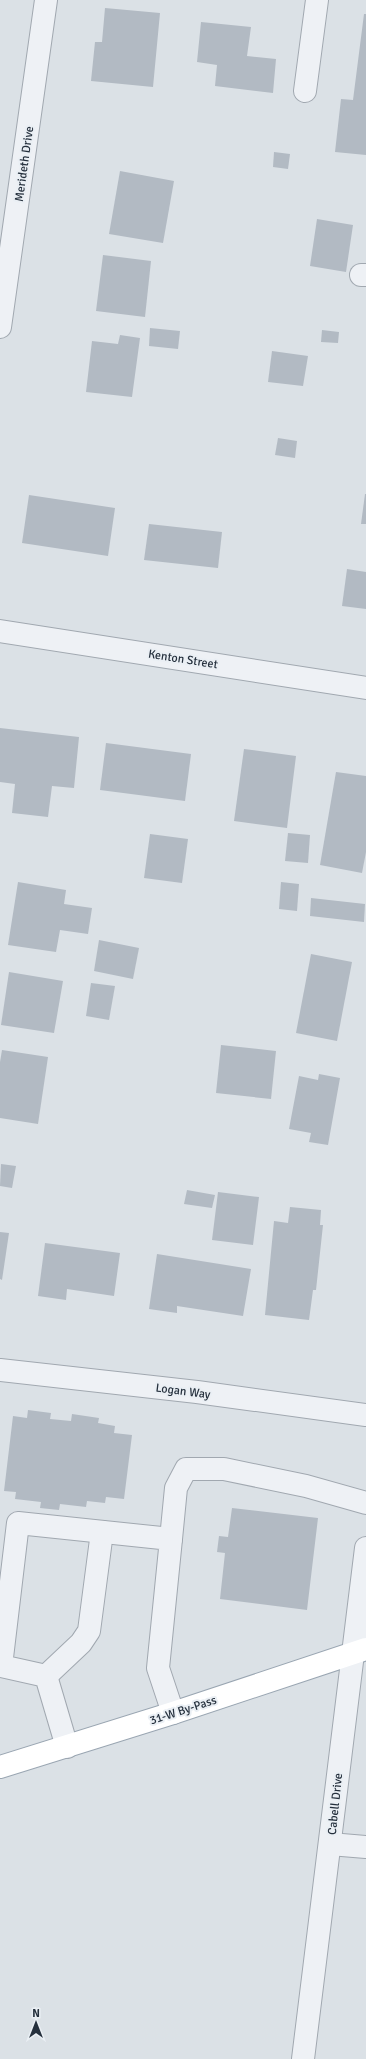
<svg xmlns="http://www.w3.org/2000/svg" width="366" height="2059" viewBox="0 0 366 2059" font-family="Signika,sans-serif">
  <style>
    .building { fill: #b2bac3 }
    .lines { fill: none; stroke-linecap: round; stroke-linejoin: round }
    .minor-casing { stroke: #a1a8b0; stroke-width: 24 }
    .major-casing { stroke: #9aa6b2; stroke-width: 24 }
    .minor { stroke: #eef1f5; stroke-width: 22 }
    .major { stroke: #fff; stroke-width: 22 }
    .labels { text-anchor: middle; stroke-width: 4; stroke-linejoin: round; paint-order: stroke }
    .street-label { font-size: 12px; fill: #25303d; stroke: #eaeff4 }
  </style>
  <rect width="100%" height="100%" fill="#dbe1e6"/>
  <g class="building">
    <polygon points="105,8 160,13 153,87 91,81 95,42 102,42"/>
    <polygon points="364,14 366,14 366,155 335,152 341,99 353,100"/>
    <polygon points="201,22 251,27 247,56 276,59 273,93 215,86 217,65 197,62"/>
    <polygon points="274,152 290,154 288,169 273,167"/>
    <polygon points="120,171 174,181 163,243 109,234"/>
    <polygon points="317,219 353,225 346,272 310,266"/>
    <polygon points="103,255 151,261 145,317 96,311"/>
    <polygon points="150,328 180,331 178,349 149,346"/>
    <polygon points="322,330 339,332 338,343 321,342"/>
    <polygon points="120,335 140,338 132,397 86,392 92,341 118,344"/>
    <polygon points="272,351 308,356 303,386 268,382"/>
    <polygon points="278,438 297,441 295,458 275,455"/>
    <polygon points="365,494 366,494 366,524 361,524"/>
    <polygon points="29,495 115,508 108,556 22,543"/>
    <polygon points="149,524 222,532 218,568 144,560"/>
    <polygon points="347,569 366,572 366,609 342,606"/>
    <polygon points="0,728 79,737 74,788 52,786 48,817 12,813 15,784 0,782"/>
    <polygon points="106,743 191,754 185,801 100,790"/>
    <polygon points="244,749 296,756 287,828 234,821"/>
    <polygon points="336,772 366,776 366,852 362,873 320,865"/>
    <polygon points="288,833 310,835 308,863 285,861"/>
    <polygon points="150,834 188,839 182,883 144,878"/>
    <polygon points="18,882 66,890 64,904 92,908 88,934 60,930 56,952 8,945"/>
    <polygon points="281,882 299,884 297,911 279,909"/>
    <polygon points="311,898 365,904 364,922 310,916"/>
    <polygon points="99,940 139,948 133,979 94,971"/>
    <polygon points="311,954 352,962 337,1041 296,1033"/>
    <polygon points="9,972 63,981 54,1033 1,1025"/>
    <polygon points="91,983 115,986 109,1020 86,1016"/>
    <polygon points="221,1045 276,1051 271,1099 216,1093"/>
    <polygon points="2,1050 48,1057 38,1124 0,1118 0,1062"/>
    <polygon points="319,1074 340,1078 328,1145 309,1142 311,1133 289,1129 299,1076 318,1080"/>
    <polygon points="1,1164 16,1166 12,1188 0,1186"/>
    <polygon points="187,1190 215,1195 212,1208 184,1204"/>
    <polygon points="218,1192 259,1197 253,1245 212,1240"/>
    <polygon points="290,1207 321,1210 320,1225 323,1225 316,1290 313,1290 309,1320 265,1315 274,1221 288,1223"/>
    <polygon points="0,1232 9,1233 2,1280 0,1279"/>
    <polygon points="45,1243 120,1253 114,1296 67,1289 66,1300 38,1296"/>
    <polygon points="157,1254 251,1269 243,1316 177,1306 177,1313 149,1309"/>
    <polygon points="28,1410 51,1413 50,1419 71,1421 72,1414 99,1418 98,1423 115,1426 114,1433 132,1435 124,1499 106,1497 105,1503 87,1501 86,1507 60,1504 59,1510 40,1508 41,1502 15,1499 16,1492 4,1491 13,1416 27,1418"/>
    <polygon points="232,1508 318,1518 307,1610 220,1599 225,1553 217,1552 219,1536 228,1537"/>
  </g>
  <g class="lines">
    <defs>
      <g id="minor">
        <polyline points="305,91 317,0"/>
        <polyline points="361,275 366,275"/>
        <polyline points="0,327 46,0"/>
        <polyline points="0,631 366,688"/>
        <polyline points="0,1370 197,1392 366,1415"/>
        <polyline points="171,1539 176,1488 186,1469 224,1469 306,1486 366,1503"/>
        <polyline points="46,1676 81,1643 89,1631 102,1532"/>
        <polyline points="67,1747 46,1676 1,1666 18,1523 171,1539 158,1668 173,1713"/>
        <polyline points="330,1844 366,1847"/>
        <polyline points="303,2059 366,1548"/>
      </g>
      <polyline id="major" points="0,1767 173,1713 366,1649"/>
    </defs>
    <use href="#minor" class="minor-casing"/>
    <use href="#major" class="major-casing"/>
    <use href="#minor" class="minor"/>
    <use href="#major" class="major"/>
  </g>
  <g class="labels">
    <g class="street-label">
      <text transform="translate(24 164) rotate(-82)" y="4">Merideth Drive</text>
      <text transform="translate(183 659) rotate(9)" y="4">Kenton Street</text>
      <text transform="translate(183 1391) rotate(7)" y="4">Logan Way</text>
      <text transform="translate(183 1710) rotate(-18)" y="4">31-W By-Pass</text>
      <text transform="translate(335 1804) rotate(-84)" y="4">Cabell Drive</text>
    </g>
  </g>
  <g transform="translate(36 2023)" stroke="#eaeff4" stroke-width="3" paint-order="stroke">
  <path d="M0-3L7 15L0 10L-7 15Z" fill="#25303d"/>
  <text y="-6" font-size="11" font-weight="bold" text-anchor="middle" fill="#25303d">N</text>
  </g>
</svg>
